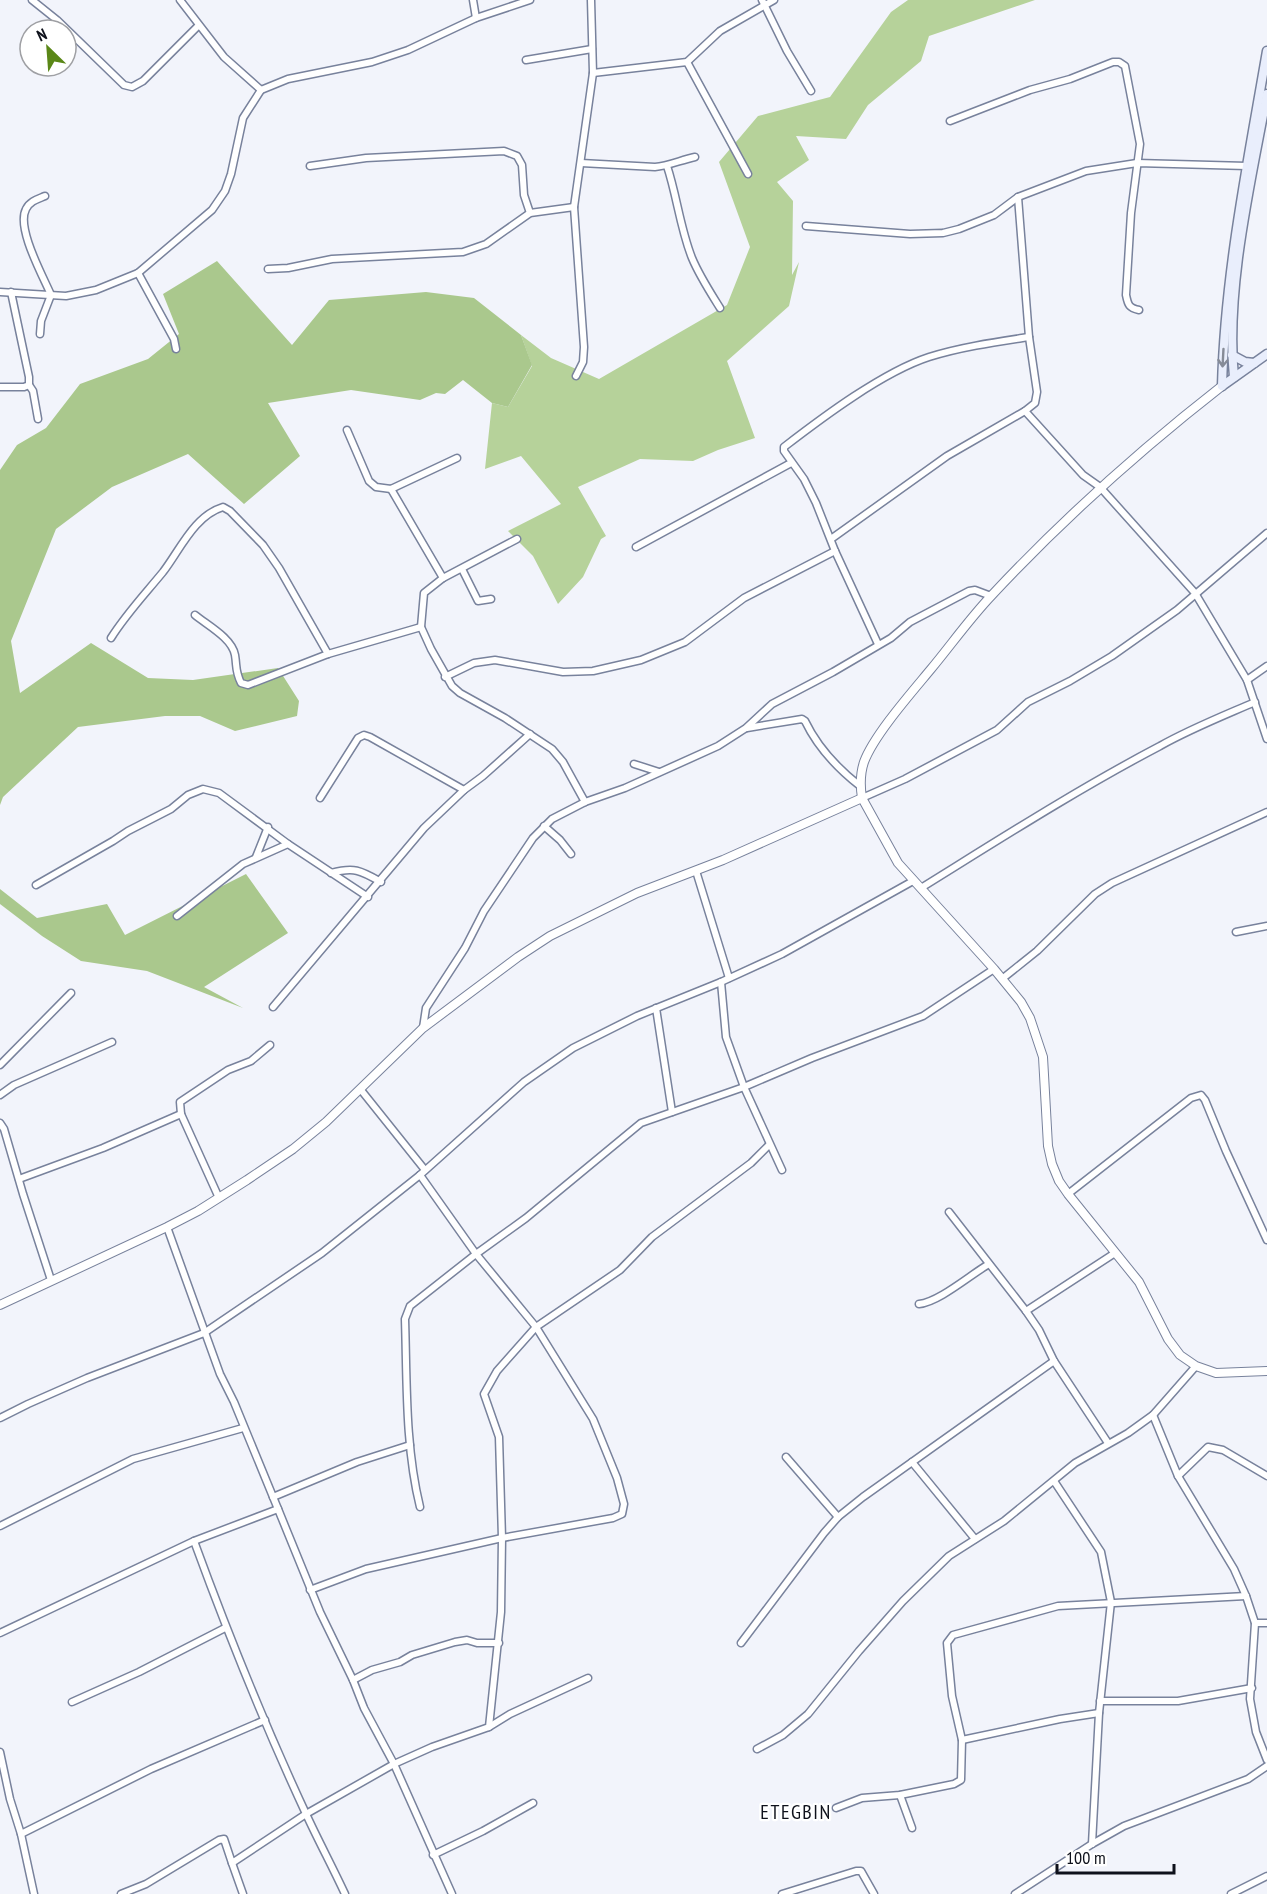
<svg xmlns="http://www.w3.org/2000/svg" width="1267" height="1894" viewBox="0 0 1267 1894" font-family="'PT Sans Narrow',sans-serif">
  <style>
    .green { fill: #b6d29a }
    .forest { fill: #aac88d }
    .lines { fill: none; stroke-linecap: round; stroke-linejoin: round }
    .minor-casing { stroke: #78829c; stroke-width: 9 }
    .tertiary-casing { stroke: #78829c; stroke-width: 10 }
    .secondary-casing { stroke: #78829c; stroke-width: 11 }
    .minor { stroke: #fff; stroke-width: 6 }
    .tertiary { stroke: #fff; stroke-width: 8 }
    .secondary { stroke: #e9eefc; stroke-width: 8 }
    .oneway { stroke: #868b97 }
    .labels { text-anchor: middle; stroke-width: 4.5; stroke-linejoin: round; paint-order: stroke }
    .neighbourhood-label { font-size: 20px; letter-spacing: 1.5px; fill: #0e111b; stroke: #fff }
  </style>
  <rect width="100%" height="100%" fill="#f2f4fb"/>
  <polygon class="green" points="908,0 1035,0 929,36 921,61 868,105 846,139 796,136 809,160 777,182 793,201 792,275 799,262 789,306 727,361 755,438 718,450 693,461 640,459 578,487 606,536 601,539 583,577 558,604 533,556 508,531 561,504 521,456 485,469 492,403 508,407 532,366 521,335 551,358 599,379 727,305 750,247 719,162 758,116 830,97 891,12"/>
  <g class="forest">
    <polygon points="217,261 292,345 329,300 426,292 474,298 521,335 532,365 508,407 492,403 463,380 445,394 436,393 420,400 351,390 268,403 300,456 244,504 188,454 112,487 56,529 11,641 20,693 91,643 148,678 193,680 278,668 299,701 297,716 235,731 200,716 165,716 78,727 3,797 0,805 0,470 17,445 46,428 80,384 148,359 179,334 163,294"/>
    <polygon points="246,874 288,933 204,987 243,1008 147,971 81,961 42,936 0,904 0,889 37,918 107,904 125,935"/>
  </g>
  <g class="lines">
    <defs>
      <g id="minor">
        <polyline points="32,0 57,20 124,85 132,87 143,81 198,26"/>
        <polyline points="180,0 224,57 261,90"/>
        <polyline points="473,0 476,18"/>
        <polyline points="762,0 787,51 811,91"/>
        <polyline points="526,60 592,49"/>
        <polyline points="687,62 748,174"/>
        <polyline points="593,73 687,62 720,31 774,0"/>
        <path d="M950,121L1030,90L1070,79L1113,62H1119L1125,66L1140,144L1131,213L1126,295C1128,305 1129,308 1139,310"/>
        <path d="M581,163L655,167C668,166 681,160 695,157"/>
        <polyline points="310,166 366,158 504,151 517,156 522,165 524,195 530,213"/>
        <path d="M667,166C677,196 680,228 692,258C699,275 710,292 720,308"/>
        <polyline points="1018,197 1029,337 1037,392 1035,403 1025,411 1083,475 1100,487 1195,593 1247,680 1267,739"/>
        <polyline points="806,226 910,234 943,233 959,229 994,215 1018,197 1086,171 1137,163 1247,166"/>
        <polyline points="268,269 288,268 332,259 463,252 486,244 530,213 574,207"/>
        <polyline points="138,273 174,339 176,349"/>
        <polyline points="0,292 66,296 96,290 138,273 212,210 225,191 231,174 243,118 261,90 288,79 372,62 408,50 476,18 530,0"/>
        <path d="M40,334L41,321L51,295C43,276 16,228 26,209C30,201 38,199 45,196"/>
        <polyline points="576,376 583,362 584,347 574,207 593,73 591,0"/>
        <polyline points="29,385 33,391 38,419"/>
        <polyline points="0,387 24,387 29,385 29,377 11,292"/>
        <polyline points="347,430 369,481 376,487 391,489 457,458"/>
        <polyline points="391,489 443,578"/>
        <polyline points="517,539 443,578 424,593 421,627 431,649 452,686 460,693 505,718 552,749 563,762 585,802"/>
        <polyline points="831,539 947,456 1025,411"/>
        <polyline points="636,547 791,463"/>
        <polyline points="462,569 478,601 491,599"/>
        <path d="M195,615C207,625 232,638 235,655C237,667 235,671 241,683L248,685L328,654L421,627"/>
        <path d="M111,638C126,614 145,594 163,572C180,550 194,516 223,507L230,511L263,545L279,568L328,654"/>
        <path d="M878,644L835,551L816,503L804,479L784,451V447C823,417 883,372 929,357C961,347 996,342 1029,337"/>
        <polyline points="445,677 474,663 495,660 563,672 593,671 641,660 685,642 744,598 835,551"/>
        <polyline points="1247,680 1267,666"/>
        <path d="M747,728L802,719L805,721C818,748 837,768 860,786"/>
        <polyline points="634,764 659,772"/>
        <polyline points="320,798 358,738 364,735 370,737 464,790"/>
        <polyline points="862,798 905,779 997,730 1028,702 1070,681 1112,656 1177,610 1267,533"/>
        <polyline points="544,826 560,840 571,854"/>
        <polyline points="256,857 268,827"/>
        <polyline points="696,871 729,978"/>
        <path d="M331,873C354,867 360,870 381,882"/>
        <polyline points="36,885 113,841 128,831 171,809 188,795 203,789 219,793 288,844 368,897"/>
        <path d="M921,888C1000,839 1078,789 1160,746C1190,729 1223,716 1255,702"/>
        <polyline points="177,916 243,864 288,844"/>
        <polyline points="1236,932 1267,926"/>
        <polyline points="1002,979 1037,951 1095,894 1112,883 1267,812"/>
        <polyline points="721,982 726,1037 744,1087 782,1170"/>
        <polyline points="273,1007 424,828 464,790 483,776 530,734"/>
        <polyline points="656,1008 672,1112"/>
        <polyline points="423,1028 426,1008 465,948 484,911 533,838 552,819 585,802 625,788 718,746 746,728 772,704 833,672 891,638 910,622 969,591 975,590 991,596"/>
        <polyline points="0,1065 71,993"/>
        <polyline points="361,1090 425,1170"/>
        <polyline points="0,1095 14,1085 112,1042"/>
        <polyline points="181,1114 180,1102 228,1070 251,1061 270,1045"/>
        <polyline points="0,1123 4,1129 23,1194 51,1280"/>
        <polyline points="19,1179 103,1148 181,1114 219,1198"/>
        <polyline points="1068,1194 1191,1098 1201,1095 1205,1100 1226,1151 1267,1240"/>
        <polyline points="949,1212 1026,1311 1039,1330 1054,1361 1108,1443"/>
        <path d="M919,1304C939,1302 970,1275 989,1264"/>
        <polyline points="1026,1311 1115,1253"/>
        <polyline points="1153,1415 1178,1476 1234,1569 1246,1596 1255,1623 1250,1699 1256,1732 1267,1760"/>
        <polyline points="0,1418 28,1404 87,1378 204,1333 322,1253 420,1175 524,1082 573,1048 637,1016 721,982 782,954 913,881"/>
        <polyline points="786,1457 838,1517"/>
        <polyline points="912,1462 975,1539"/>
        <polyline points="1178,1476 1208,1447 1223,1450 1267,1476"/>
        <polyline points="1054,1481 1101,1552 1111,1602 1099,1713 1092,1844"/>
        <polyline points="273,1497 357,1462 410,1445"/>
        <path d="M420,1507C405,1446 407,1381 405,1319L410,1306L476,1254L526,1218L641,1123L744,1087L812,1058L923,1016L994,969"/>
        <polyline points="278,1509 320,1612 353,1680 364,1708 394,1764 452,1894"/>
        <polyline points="0,1526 133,1459 243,1428"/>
        <path d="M194,1541C228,1634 265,1726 307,1816C319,1842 333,1868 345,1894"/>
        <polyline points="310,1590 366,1569 502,1538 613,1518 622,1514 624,1504 617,1478 593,1419 536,1327 476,1254 420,1175"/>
        <polyline points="1255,1623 1267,1623"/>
        <polyline points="0,1633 194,1541 278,1509 234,1402 220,1374 167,1227"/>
        <polyline points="741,1643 824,1533 838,1517 863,1497 1054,1361"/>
        <polyline points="353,1680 372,1670 400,1662 412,1655 455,1642 467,1640 477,1643 499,1643"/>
        <polyline points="1100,1701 1178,1701 1252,1688"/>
        <polyline points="72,1702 139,1672 225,1628"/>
        <polyline points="489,1727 510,1714 588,1678"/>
        <polyline points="962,1740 1060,1719 1099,1713"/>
        <polyline points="757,1749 783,1735 808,1714 859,1651 903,1601 949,1556 1004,1521 1075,1463 1128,1433 1153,1415 1196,1366"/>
        <polyline points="0,1752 10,1799 21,1834 34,1894"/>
        <polyline points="900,1795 912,1828"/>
        <polyline points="836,1808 862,1798 900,1795 954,1784 961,1780 962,1740 952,1696 947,1643 953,1635 1058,1606 1246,1596"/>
        <polyline points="21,1834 151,1769 265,1720"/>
        <polyline points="433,1855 483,1831 533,1803"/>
        <polyline points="232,1863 243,1894"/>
        <polyline points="121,1894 146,1884 219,1840 224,1839 232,1863 306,1814 394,1764 432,1747 489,1727 501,1612 502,1538 499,1437 484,1394 497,1371 536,1327 620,1270 652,1237 751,1163 769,1145"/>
        <polyline points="782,1894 856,1871 861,1871 874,1894"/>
        <polyline points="1015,1894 1092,1844 1124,1826 1248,1779 1267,1766"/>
        <polyline points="1231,1894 1267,1876"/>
      </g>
      <g id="tertiary">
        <path d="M1222,386C1140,450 1063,519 992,595C970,618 951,645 931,669C912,692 874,735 864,762C860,774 860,785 862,798L898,863L994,969L1021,1002L1030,1018L1043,1057L1048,1146L1052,1164L1059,1181L1068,1194L1139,1282L1168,1339L1180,1355L1196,1366L1216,1373L1267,1371"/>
        <polyline points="0,1305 167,1227 198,1211 247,1180 293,1149 326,1122 423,1028 518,957 550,936 637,893 723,860 862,798"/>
      </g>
      <g id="secondary">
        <polyline points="1232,355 1245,362 1254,363"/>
        <path d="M1234,377C1225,290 1251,181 1267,94"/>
        <path d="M1222,386C1225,273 1248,162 1267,51"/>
        <polyline points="1222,386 1267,354"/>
      </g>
    </defs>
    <use href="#minor" class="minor-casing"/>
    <use href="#tertiary" class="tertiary-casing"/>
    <use href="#secondary" class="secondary-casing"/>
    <use href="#minor" class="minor"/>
    <use href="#tertiary" class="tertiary"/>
    <use href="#secondary" class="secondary"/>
  </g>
  <defs><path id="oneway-shaft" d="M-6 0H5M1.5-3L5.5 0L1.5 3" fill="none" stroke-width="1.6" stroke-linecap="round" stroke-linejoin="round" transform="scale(1.5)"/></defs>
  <use class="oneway" href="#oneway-shaft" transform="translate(1223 358) rotate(93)"/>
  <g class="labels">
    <g class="neighbourhood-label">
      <text x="796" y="1819">ETEGBIN</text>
    </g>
  </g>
  <g transform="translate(48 48) rotate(335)"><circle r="28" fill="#ffffff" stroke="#9fa0a4" stroke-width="1.5"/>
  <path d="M0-4.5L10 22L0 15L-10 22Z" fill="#5a8717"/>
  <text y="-9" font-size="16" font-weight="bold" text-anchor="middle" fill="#0e111b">N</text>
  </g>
  <path d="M1057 1864v9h117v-9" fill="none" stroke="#0e111b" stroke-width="3"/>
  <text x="1066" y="1864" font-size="18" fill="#0e111b" stroke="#ffffff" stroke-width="4.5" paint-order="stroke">100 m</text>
</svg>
